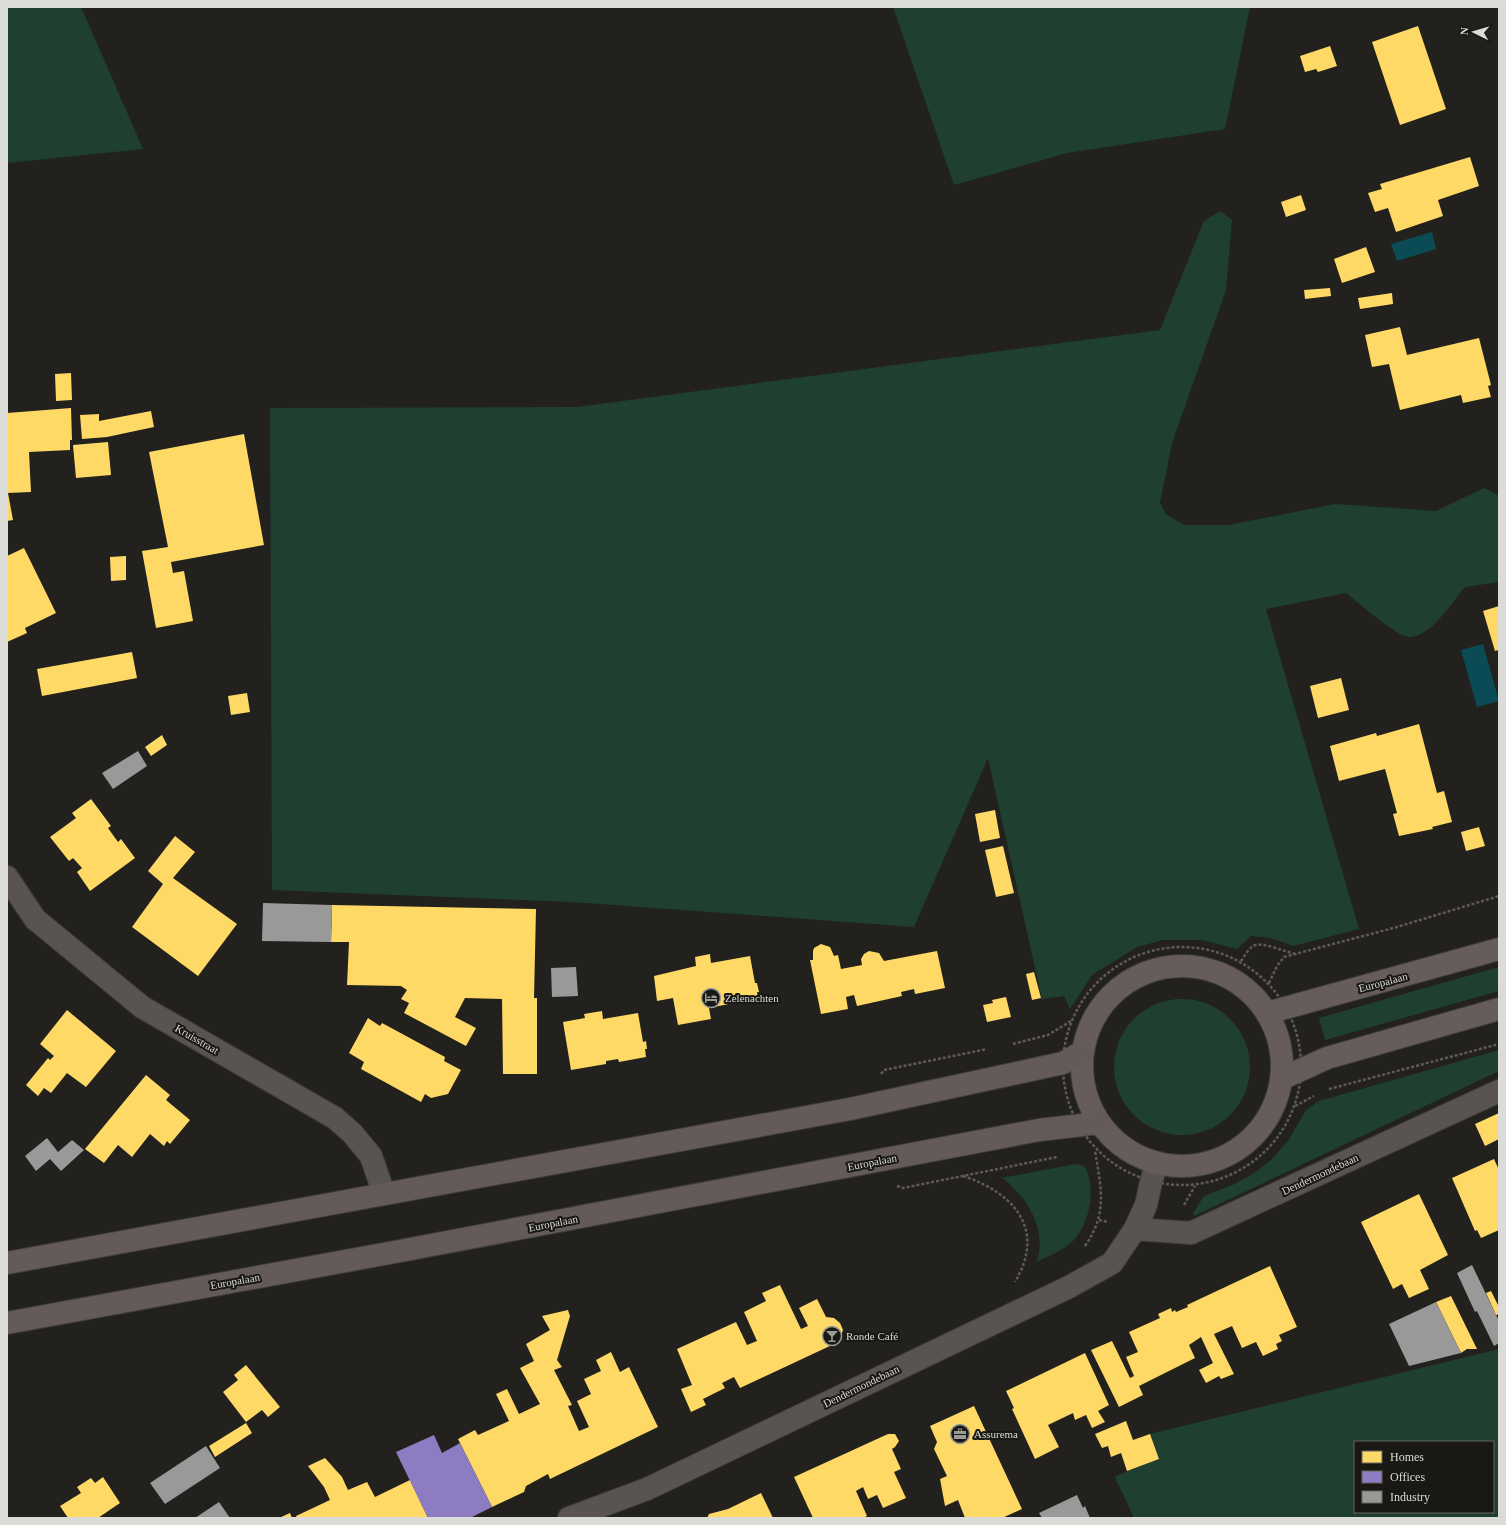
<svg xmlns="http://www.w3.org/2000/svg" width="1506" height="1525" viewBox="0 0 1506 1525" font-family="'Times New Roman',serif">
  <style>
    .green { fill: #1f4030; fill-rule: evenodd }
    .water { fill: #0b4b56 }
    .homes { fill: #ffd966 }
    .offices { fill: #8e7cc3 }
    .industry { fill: #999 }
    .lines { fill: none; stroke-linecap: round; stroke-linejoin: round }
    .minor-casing { stroke: #3f3e3c; stroke-width: 24 }
    .tertiary-casing { stroke: #3f3e3c; stroke-width: 24 }
    .primary-casing { stroke: #3f3e3c; stroke-width: 24 }
    .trunk-casing { stroke: #3f3e3c; stroke-width: 24 }
    .path { stroke: #5e5a58; stroke-width: 2.5; stroke-dasharray: 3 2; stroke-linecap: butt }
    .minor { stroke: #595352; stroke-width: 22 }
    .tertiary { stroke: #595352; stroke-width: 22 }
    .primary { stroke: #665c5c; stroke-width: 22 }
    .trunk { stroke: #645a5a; stroke-width: 22 }
    .labels { text-anchor: middle; stroke-width: 4; stroke-linejoin: round; paint-order: stroke }
    .street-label { font-size: 11px; fill: #dbdbd7; stroke: #191813 }
    .poi-label { font-size: 11px; fill: #dbdbd7; stroke: #191813; text-anchor: start }
  </style>
  <rect width="100%" height="100%" fill="#22211d"/>
  <g class="green">
    <polygon points="7,7 81,7 143,149 7,163"/>
    <polygon points="893,7 1250,7 1225,129 1067,153 954,185"/>
    <path d="M1220,211L1232,220L1226,290L1172,443L1160,503L1166,514L1184,525H1229L1335,504L1436,511L1484,488L1499,496V582L1465,587C1452,602 1431,637 1409,637C1397,637 1358,602 1346,593L1266,609L1359,929L1293,946L1271,938L1251,936L1237,949L1202,940H1163L1137,947L1092,975L1070,1009L1064,996L1042,999L988,758L914,927L573,902L272,890L270,408L577,407L1160,330L1204,221Z"/>
    <polygon points="1499,967 1499,991 1325,1040 1319,1018"/>
    <circle cx="1182" cy="1067" r="68"/>
    <polygon points="1499,1050 1499,1071 1194,1216 1193,1213 1204,1196 1235,1184 1256,1172 1272,1159 1288,1141 1306,1110 1319,1101"/>
    <path d="M1076,1164L1084,1166C1097,1186 1090,1224 1073,1241C1062,1251 1049,1256 1036,1262C1047,1237 1032,1205 1013,1188C1009,1184 1007,1180 1001,1178Z"/>
    <path d="M1499,1349V1518H1134L1115,1477L1127,1471L1159,1459L1150,1434ZM1355,1442H1493V1512H1355Z"/>
  </g>
  <g class="water">
    <polygon points="1432,232 1436,249 1397,261 1391,244"/>
    <polygon points="1483,644 1499,701 1477,707 1461,650"/>
  </g>
  <g class="homes">
    <polygon points="1418,26 1446,109 1400,125 1372,42"/>
    <polygon points="1330,46 1337,66 1318,72 1316,69 1305,72 1300,56"/>
    <polygon points="1470,157 1479,186 1438,200 1443,216 1396,232 1388,208 1375,212 1368,193 1382,189 1380,184"/>
    <polygon points="1301,195 1306,210 1286,217 1281,202"/>
    <polygon points="1366,247 1375,272 1342,283 1334,259"/>
    <polygon points="1330,288 1331,296 1305,299 1304,290"/>
    <polygon points="1392,293 1393,304 1360,309 1358,298"/>
    <polygon points="1400,327 1407,355 1479,338 1491,385 1488,386 1491,397 1463,403 1461,395 1400,410 1389,364 1372,367 1365,335"/>
    <polygon points="71,373 72,400 56,401 55,374"/>
    <polygon points="71,408 72,440 70,440 70,450 29,452 31,492 7,493 7,413"/>
    <polygon points="151,411 154,427 107,437 82,439 80,415 99,414 99,421"/>
    <polygon points="244,434 264,545 171,562 173,573 184,571 193,621 156,628 142,551 168,547 149,452"/>
    <polygon points="108,442 111,475 76,478 73,445"/>
    <polygon points="8,493 13,520 7,521 7,494"/>
    <polygon points="24,548 56,613 25,628 27,633 7,642 7,556"/>
    <polygon points="126,556 126,580 111,581 110,557"/>
    <polygon points="1499,606 1499,650 1495,651 1483,611"/>
    <polygon points="132,652 137,678 42,696 37,669"/>
    <polygon points="1341,678 1349,710 1318,718 1310,686"/>
    <polygon points="247,693 250,712 231,715 228,696"/>
    <polygon points="1419,724 1437,793 1444,791 1452,822 1432,827 1433,829 1399,836 1393,814 1397,813 1385,769 1339,781 1330,746 1376,733 1377,736"/>
    <polygon points="162,735 167,745 151,756 145,747"/>
    <polygon points="91,799 111,826 108,828 118,842 121,839 135,858 90,891 77,872 82,868 73,858 69,861 50,837 76,818 72,813"/>
    <polygon points="995,810 1000,838 980,842 975,814"/>
    <polygon points="1479,827 1485,846 1466,851 1461,832"/>
    <polygon points="175,836 195,852 173,878 237,924 198,976 132,927 163,884 148,871"/>
    <polygon points="1003,846 1014,893 996,897 985,850"/>
    <polygon points="332,905 536,909 534,998 537,998 537,1074 503,1074 502,999 465,998 455,1017 476,1028 466,1046 404,1013 409,1003 401,999 407,990 401,986 347,985 349,942 331,942"/>
    <polygon points="821,944 830,947 834,956 838,955 841,969 862,965 861,959 864,954 869,951 879,953 884,961 937,951 945,988 915,994 914,989 901,992 902,996 857,1006 854,995 846,997 848,1009 821,1014 810,960 813,960 813,951 814,948"/>
    <polygon points="710,954 711,963 750,956 755,983 757,983 759,992 757,992 758,998 709,1008 711,1019 678,1025 673,998 657,1001 654,976 696,966 695,957"/>
    <polygon points="1034,972 1041,998 1032,1000 1026,974"/>
    <polygon points="1006,997 1011,1017 987,1022 983,1005 993,1003 992,1000"/>
    <polygon points="67,1010 116,1051 86,1087 67,1073 51,1093 44,1088 38,1096 26,1085 48,1058 50,1060 54,1056 40,1044"/>
    <polygon points="602,1011 603,1019 638,1013 643,1042 646,1041 647,1049 645,1049 646,1057 619,1062 618,1059 606,1061 606,1064 571,1070 563,1022 585,1018 584,1014"/>
    <polygon points="368,1018 380,1026 382,1023 445,1057 444,1061 461,1070 448,1094 431,1098 425,1094 421,1102 361,1069 364,1062 349,1053"/>
    <polygon points="146,1075 170,1095 166,1100 190,1120 170,1144 167,1141 164,1146 150,1134 132,1157 118,1145 104,1163 85,1149"/>
    <polygon points="1499,1113 1499,1139 1485,1146 1475,1124"/>
    <polygon points="1494,1159 1499,1170 1499,1230 1481,1238 1477,1230 1475,1231 1452,1178"/>
    <polygon points="1419,1194 1448,1255 1420,1270 1429,1289 1409,1298 1402,1284 1393,1289 1361,1222"/>
    <polygon points="1270,1266 1297,1327 1279,1335 1282,1341 1276,1344 1278,1349 1263,1356 1256,1342 1242,1348 1232,1326 1214,1334 1234,1374 1221,1379 1219,1376 1206,1383 1199,1370 1213,1363 1201,1337 1189,1345 1195,1358 1139,1386 1143,1395 1119,1407 1091,1350 1112,1341 1130,1378 1134,1376 1126,1357 1138,1352 1129,1332 1160,1318 1158,1314 1171,1308 1172,1312 1175,1310 1176,1312 1188,1307 1187,1305"/>
    <polygon points="780,1285 801,1329 808,1326 799,1308 817,1299 826,1317 834,1318 840,1323 843,1330 840,1338 832,1345 740,1388 734,1377 722,1383 725,1388 703,1399 706,1405 691,1412 681,1389 692,1385 677,1349 736,1322 747,1345 757,1341 744,1312 766,1301 762,1293"/>
    <polygon points="1491,1291 1499,1307 1499,1314 1496,1315 1486,1293"/>
    <polygon points="1451,1296 1477,1349 1467,1349 1461,1353 1436,1302"/>
    <polygon points="568,1310 570,1316 557,1360 562,1367 554,1370 572,1405 568,1406 579,1431 589,1427 577,1401 591,1394 584,1379 601,1371 596,1360 611,1352 620,1372 629,1367 658,1427 550,1479 548,1474 526,1486 524,1492 492,1507 458,1439 475,1430 478,1435 509,1421 496,1394 507,1389 519,1414 540,1404 520,1368 534,1361 526,1344 550,1330 542,1316"/>
    <polygon points="1085,1353 1109,1405 1098,1411 1105,1422 1092,1428 1086,1415 1075,1420 1073,1413 1048,1425 1059,1447 1035,1459 1012,1409 1014,1408 1006,1391"/>
    <polygon points="246,1365 280,1407 268,1417 262,1410 246,1422 223,1392 238,1380 234,1375"/>
    <polygon points="974,1406 1022,1509 1002,1518 965,1518 958,1500 945,1506 940,1479 947,1476 934,1449 937,1442 930,1426"/>
    <polygon points="1126,1421 1133,1440 1150,1434 1159,1459 1127,1471 1121,1453 1111,1457 1108,1446 1102,1448 1095,1434"/>
    <polygon points="246,1423 252,1433 215,1457 209,1446"/>
    <polygon points="888,1434 895,1434 899,1441 895,1447 892,1449 901,1469 894,1472 906,1498 883,1508 877,1495 868,1499 863,1487 856,1491 867,1516 863,1518 813,1518 794,1477"/>
    <polygon points="325,1458 342,1477 348,1490 367,1482 375,1497 410,1480 428,1518 297,1518 296,1516 330,1500 324,1487 308,1466"/>
    <polygon points="103,1477 120,1503 98,1518 68,1518 60,1506 81,1493 77,1487 91,1478 95,1483"/>
    <polygon points="761,1493 773,1518 707,1518 709,1514 728,1509"/>
    <polygon points="290,1513 292,1518 279,1518"/>
  </g>
  <polygon class="offices" points="434,1435 442,1453 460,1443 492,1507 470,1518 428,1518 396,1452"/>
  <g class="industry">
    <polygon points="138,751 147,766 113,789 102,773"/>
    <polygon points="263,903 332,905 331,942 262,941"/>
    <polygon points="576,967 578,996 552,997 551,968"/>
    <polygon points="47,1138 58,1152 72,1140 84,1150 61,1171 50,1159 36,1171 25,1156"/>
    <polygon points="1472,1265 1499,1321 1499,1343 1494,1346 1477,1311 1475,1312 1457,1273"/>
    <polygon points="1436,1302 1461,1353 1409,1366 1389,1324"/>
    <polygon points="206,1446 220,1468 165,1504 150,1483"/>
    <polygon points="1077,1495 1083,1508 1085,1506 1090,1518 1042,1518 1039,1513"/>
    <polygon points="219,1502 230,1518 195,1518"/>
  </g>
  <g class="lines">
    <defs>
      <g id="minor">
        <polyline points="7,877 35,919 142,1007 335,1118 352,1133 371,1156 384,1194"/>
        <polyline points="1135,1229 1191,1233 1499,1091"/>
      </g>
      <polyline id="tertiary" points="569,1518 647,1489 1069,1287 1112,1263 1135,1229 1146,1205 1151,1182 1157,1163"/>
      <g id="primary">
        <circle cx="1182" cy="1066" r="100"/>
        <polyline points="1267,1013 1499,949"/>
        <polyline points="1281,1079 1327,1058 1499,1009"/>
      </g>
      <g id="trunk">
        <polyline points="7,1263 850,1109 1063,1063 1082,1052"/>
        <polyline points="7,1323 400,1251 1039,1130 1099,1123"/>
      </g>
    </defs>
    <use href="#minor" class="minor-casing"/>
    <use href="#tertiary" class="tertiary-casing"/>
    <use href="#primary" class="primary-casing"/>
    <use href="#trunk" class="trunk-casing"/>
    <g class="path">
      <circle cx="1182" cy="1066" r="119"/>
      <path d="M1241,961C1244,957 1248,949 1253,946C1262,941 1285,952 1296,954"/>
      <polyline points="1269,983 1277,966 1284,957 1397,927 1499,896"/>
      <polyline points="1013,1044 1048,1035 1071,1021"/>
      <polyline points="881,1074 884,1070 987,1049"/>
      <polyline points="1329,1089 1499,1044"/>
      <polyline points="1295,1106 1314,1096"/>
      <path d="M963,1176C1015,1193 1046,1230 1015,1282"/>
      <polyline points="897,1186 903,1188 1057,1157"/>
      <polyline points="1184,1205 1195,1186"/>
      <polyline points="1099,1220 1108,1222"/>
      <path d="M1085,1246C1108,1213 1101,1188 1095,1151"/>
    </g>
    <use href="#minor" class="minor"/>
    <use href="#tertiary" class="tertiary"/>
    <use href="#primary" class="primary"/>
    <use href="#trunk" class="trunk"/>
  </g>
  <defs>
    <symbol id="hotel-ring" viewBox="-11 -11 22 22"><circle r="9.5" fill="#191813" stroke="#9a9a96" stroke-width="1.5"/><path d="M-6-4.5h1.5V1H6V5H4.5V3h-9V5H-6ZM-4 0a1.8 1.8 0 1 1 3.6 0ZM.5 0V-2.5h3Q6-2.5 6 0Z" fill="#9a9a96"/></symbol>
    <symbol id="bar-ring" viewBox="-11 -11 22 22"><circle r="9.5" fill="#191813" stroke="#9a9a96" stroke-width="1.5"/><path d="M-6-5H6L.8 .8V4.5H3.5V6h-7V4.5H-.8V.8Z" fill="#9a9a96"/></symbol>
    <symbol id="office-ring" viewBox="-11 -11 22 22"><circle r="9.5" fill="#191813" stroke="#9a9a96" stroke-width="1.5"/><path d="M-6-3h4V-5.5h4V-3h4V5H-6ZM-1-4.5V-3h2v-1.5ZM-6 0V1H6V0Z" fill="#9a9a96"/></symbol>
  </defs>
  <g fill-rule="evenodd">
    <use href="#hotel-ring" x="700" y="987" width="22" height="22"/>
    <use href="#bar-ring" x="821" y="1325" width="22" height="22"/>
    <use href="#office-ring" x="949" y="1423" width="22" height="22"/>
  </g>
  <g class="labels">
    <g class="street-label">
      <text transform="translate(1383 982) rotate(-15)" y="4">Europalaan</text>
      <text transform="translate(197 1039) rotate(30)" y="4">Kruisstraat</text>
      <text transform="translate(872 1162) rotate(-11)" y="4">Europalaan</text>
      <text transform="translate(1320 1174) rotate(-25)" y="4">Dendermondebaan</text>
      <text transform="translate(553 1223) rotate(-11)" y="4">Europalaan</text>
      <text transform="translate(235 1281) rotate(-10)" y="4">Europalaan</text>
      <text transform="translate(861 1386) rotate(-26)" y="4">Dendermondebaan</text>
    </g>
    <g class="poi-label">
      <text x="725" y="1002">Zelenachten</text>
      <text x="846" y="1340">Ronde Café</text>
      <text x="974" y="1438">Assurema</text>
    </g>
  </g>
  <rect width="1506" height="1525" fill="none" stroke="#dbdbd7" stroke-width="16"/>
  <rect x="1354" y="1441" width="140" height="72" fill="#191813" stroke="#676661"/>
  <rect x="1362" y="1451" width="20" height="12" fill="#ffd966" stroke="#676661"/>
  <text x="1390" y="1461" font-size="12" fill="#dbdbd7">Homes</text>
  <rect x="1362" y="1471" width="20" height="12" fill="#8e7cc3" stroke="#676661"/>
  <text x="1390" y="1481" font-size="12" fill="#dbdbd7">Offices</text>
  <rect x="1362" y="1491" width="20" height="12" fill="#999999" stroke="#676661"/>
  <text x="1390" y="1501" font-size="12" fill="#dbdbd7">Industry</text>
  <g transform="translate(1474 32) rotate(275)" stroke="#191813" stroke-width="3" paint-order="stroke">
  <path d="M0-3L7 15L0 10L-7 15Z" fill="#dbdbd7"/>
  <text y="-6" font-size="11" font-weight="bold" text-anchor="middle" fill="#dbdbd7">N</text>
  </g>
</svg>
